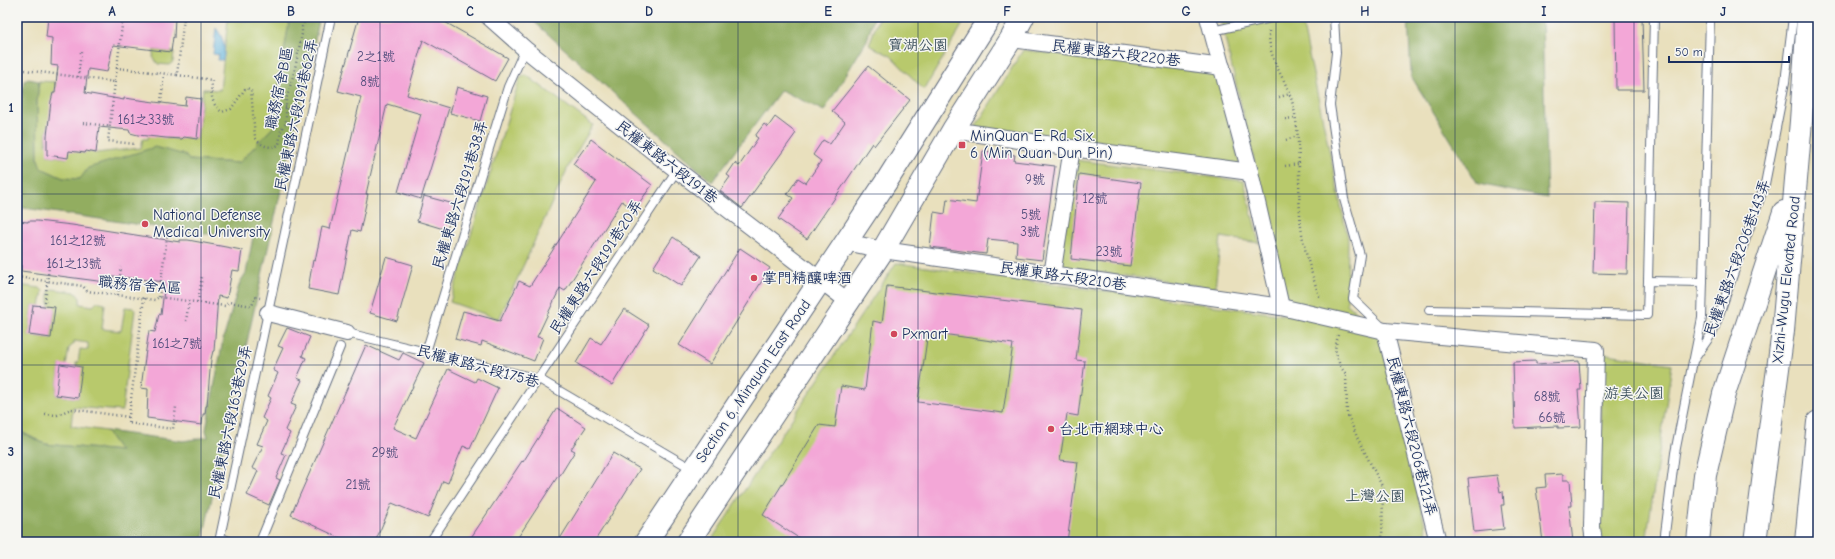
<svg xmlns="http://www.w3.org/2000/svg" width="1835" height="559" viewBox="0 0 1835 559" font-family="'Comic Neue','LXGW WenKai TC',sans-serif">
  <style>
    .green { fill: #b8c96c; stroke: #6a7c65; fill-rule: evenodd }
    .forest { fill: #92ad60; stroke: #566e5f }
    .water { fill: #5eb1da; stroke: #3c709c }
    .building { fill: #f3a7d7; fill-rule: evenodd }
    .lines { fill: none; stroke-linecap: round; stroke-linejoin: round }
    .service-casing { stroke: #636d7f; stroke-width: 10 }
    .minor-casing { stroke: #636d7f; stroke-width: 18 }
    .secondary-casing { stroke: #636d7f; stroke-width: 24 }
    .motorway-casing { stroke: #636d7f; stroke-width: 24 }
    .path { stroke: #636d7f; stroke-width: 2.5; stroke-dasharray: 1 3; stroke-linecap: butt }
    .service { stroke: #fff; stroke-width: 8 }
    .minor { stroke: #fff; stroke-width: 16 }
    .secondary { stroke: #fff; stroke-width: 22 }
    .motorway { stroke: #fff; stroke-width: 22 }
    .grid { fill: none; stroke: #1b2f5e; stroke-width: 1; stroke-opacity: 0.55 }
    .poi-dot { fill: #d1495b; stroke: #f6f6f2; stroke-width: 1.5 }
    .labels { text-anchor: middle; stroke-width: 3; stroke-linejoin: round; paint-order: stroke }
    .number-label { font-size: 13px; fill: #514d7c }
    .park-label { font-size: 15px; fill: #425662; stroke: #f6f6f2 }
    .street-label { font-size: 15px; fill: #1b2f5e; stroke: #f6f6f2 }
    .poi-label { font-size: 15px; fill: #1b2f5e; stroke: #f6f6f2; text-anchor: start }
    .neatline { fill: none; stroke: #1b2f5e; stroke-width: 1.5 }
    .grid-label { font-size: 13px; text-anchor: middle; font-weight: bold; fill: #1b2f5e }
  </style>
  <rect width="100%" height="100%" fill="#f6f6f2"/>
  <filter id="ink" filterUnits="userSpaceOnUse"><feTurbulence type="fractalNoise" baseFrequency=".025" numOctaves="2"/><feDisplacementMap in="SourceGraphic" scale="8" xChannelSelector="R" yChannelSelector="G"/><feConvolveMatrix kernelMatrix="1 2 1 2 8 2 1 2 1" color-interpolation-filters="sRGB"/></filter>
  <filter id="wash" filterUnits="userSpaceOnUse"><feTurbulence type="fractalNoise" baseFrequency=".012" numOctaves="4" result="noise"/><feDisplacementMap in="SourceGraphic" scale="16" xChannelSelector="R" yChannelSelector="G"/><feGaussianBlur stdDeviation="0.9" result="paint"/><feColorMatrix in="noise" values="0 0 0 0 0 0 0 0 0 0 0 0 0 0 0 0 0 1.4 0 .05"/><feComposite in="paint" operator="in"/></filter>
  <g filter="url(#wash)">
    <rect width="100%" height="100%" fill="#e9e0bd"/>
    <g class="green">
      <polygon points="256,17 290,17 277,92 275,125 239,163 188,160 80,179 63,178 41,168 38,160 37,101 39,81 56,82 56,93 53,93 50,129 47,129 46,144 49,145 47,155 67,158 68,149 85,153 86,150 96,153 141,148 143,139 148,139 149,133 166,138 182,139 184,137 197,139 203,89 220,90 228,19 255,22"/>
      <polygon points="879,17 967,17 924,90 891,56 869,45"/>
      <polygon points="1220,17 1301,17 1348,239 1347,304 1379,332 1429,542 710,542 896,263 1291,316"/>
      <polygon points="154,50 174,52 173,62 169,65 158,64 153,57"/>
      <polygon points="1023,50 1218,73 1241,169 972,133"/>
      <polygon points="526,75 593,125 570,163 499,319 450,302 520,78"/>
      <polygon points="1075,160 1244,181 1259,243 1221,237 1215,288 1059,267"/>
      <path d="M17,285L40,288L43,291L40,306L33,305L29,335L51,338L55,308L49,307V291L52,289L75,292L80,298V304L93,306L97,302L105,304L102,329L121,331L125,307L134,308L135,310L122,411L73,407L71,426L106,431L121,451L45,444L17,430V347L18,340L17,339ZM74,341L88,343V350L80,349L78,363H76L78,398L56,395L60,365L66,366L69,348L74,344Z"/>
      <polygon points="1601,353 1672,364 1646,542 1599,542"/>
    </g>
    <g class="forest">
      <polygon points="290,17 320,17 202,542 17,542 17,430 45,444 120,451 106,431 183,441 208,437 206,430 223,340 240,282 246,273 254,232 204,234 17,207 17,129 24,81 28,79 39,81 37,101 38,159 41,168 63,178 80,179 88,168 155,147 185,155 189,160 239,163 275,125 277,92"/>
      <polygon points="529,17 874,17 867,40 824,111 781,90 712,182"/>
      <polygon points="1408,17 1542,17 1547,198 1478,184 1411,76"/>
    </g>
    <path class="water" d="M216,28C224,38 226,49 223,60H218L219,55L213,54Z"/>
    <g id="blocks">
      <g class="building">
        <polygon points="48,17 175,17 174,38 173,37 171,52 113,45 107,72 88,69 85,93 124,100 124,98 185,106 186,97 201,99 197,139 184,137 182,139 166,138 138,135 130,133 129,130 99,127 96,153 86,151 85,153 69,151 68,158 47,155 47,136 51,101 53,93 55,93 58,66 51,65 52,38 46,37"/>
        <polygon points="359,17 436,17 508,58 495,81 423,40 407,95 449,108 421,199 398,192 421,114 387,104 366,194 368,194 360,232 352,230 339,295 308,289 313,260 315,261 322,227 330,229 361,97 338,91"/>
        <polygon points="1615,17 1642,17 1644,90 1616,90"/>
        <polygon points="868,66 910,100 874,146 872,143 807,239 778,219 793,198 787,194 798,178 806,183 821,161 813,155 823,140 830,144 845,122 832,111"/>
        <polygon points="457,87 487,96 480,121 450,113"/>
        <polygon points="775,117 796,133 742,208 720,191 730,177 727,175 735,163 739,166 758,138 755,136 764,124 768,127"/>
        <polygon points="591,139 652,185 634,210 622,201 565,291 560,288 537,337 543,338 534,361 482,341 481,346 455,339 463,311 500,321 519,281 530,286 596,182 573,164"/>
        <polygon points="983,151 1015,155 1014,161 1055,166 1042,260 1016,257 1017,242 988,239 986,254 930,247 934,212 945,214 947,199 976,203"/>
        <polygon points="1079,174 1141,183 1130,266 1071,259"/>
        <polygon points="424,196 454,204 447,230 417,221"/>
        <polygon points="1595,202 1629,203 1627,274 1593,273"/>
        <polygon points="17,221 28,222 28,221 37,221 72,225 180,242 180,240 188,240 242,250 239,271 232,270 227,298 218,296 214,351 213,351 211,359 207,406 206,406 205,414 203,414 202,425 147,418 148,389 141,388 146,350 149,331 155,332 159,314 161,315 165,282 113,276 113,283 21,271 21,243 17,243"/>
        <polygon points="673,237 701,256 681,286 653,268"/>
        <polygon points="740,248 770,268 710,364 679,345"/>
        <polygon points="386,257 413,265 397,321 370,313"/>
        <path d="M887,286L1082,310L1076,360L1085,361L1078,416L1067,414L1060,460L1078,462L1067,542H805L763,515L819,425L835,427L841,386L865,390L873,321L882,323ZM928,332L1013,344L1003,413L918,402Z"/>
        <polygon points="33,305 55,307 51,338 29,335"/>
        <polygon points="624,309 649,325 612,385 576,363 591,338 601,344"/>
        <polygon points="287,328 310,337 302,356 306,358 297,378 302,380 291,404 296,406 285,430 290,433 281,453 286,455 276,478 280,480 269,505 247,495 258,471 252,468 263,446 257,444 267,421 262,418 271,398 268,396 278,373 273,370 283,348 278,346"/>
        <polygon points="366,345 399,360 403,353 424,363 393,428 416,438 448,369 475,382 477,378 498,388 470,449 463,446 448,483 443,481 428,518 392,503 375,542 349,542 291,515"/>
        <polygon points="1536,361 1536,364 1579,361 1581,390 1578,390 1581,427 1558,428 1558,426 1515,428 1513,362"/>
        <polygon points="60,364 82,367 78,398 56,395"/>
        <polygon points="557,408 586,427 571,449 575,451 559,477 558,476 515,542 468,542 522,461 523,462"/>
        <polygon points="613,453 640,469 610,517 594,542 558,542"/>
        <polygon points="1563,474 1563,480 1570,480 1572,506 1569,506 1573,542 1543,542 1536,488 1546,487 1545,475"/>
        <polygon points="1497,475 1500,492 1503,491 1504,505 1501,505 1504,529 1474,532 1468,478"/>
      </g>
    </g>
  </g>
  <g filter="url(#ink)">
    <use href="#blocks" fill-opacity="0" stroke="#636d7f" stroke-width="1"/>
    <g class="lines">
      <defs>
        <g id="service">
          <polyline points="1334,17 1336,53 1330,105 1344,199 1360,255 1353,299 1382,327"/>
          <polyline points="17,22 18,17"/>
          <polyline points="1212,31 1276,17"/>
          <polyline points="1648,281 1654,17"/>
          <polyline points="1429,310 1647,315 1648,281 1703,282"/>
          <polyline points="347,333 539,379 694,470"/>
          <polyline points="426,352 508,87 525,49"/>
          <polyline points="1694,358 1702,318 1710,17"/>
          <polyline points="231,542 220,537 331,17"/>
          <polyline points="260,542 340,347"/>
          <polyline points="430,542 677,170"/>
          <polyline points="1664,542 1675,453 1693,361 1713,332 1765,184 1785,82 1793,17"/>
        </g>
        <g id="minor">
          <polyline points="489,17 525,49 665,161 849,302"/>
          <polyline points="1208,17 1250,172 1281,307"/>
          <polyline points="1011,39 1222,67"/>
          <polyline points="953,130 1072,148 1250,172"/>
          <polyline points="846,242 883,250 1281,307 1385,331 1596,350 1592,527 1594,542"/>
          <polyline points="1052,275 1072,148"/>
          <polyline points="268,313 347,333"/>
          <polyline points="1385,331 1438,542"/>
        </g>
        <g id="secondary">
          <polyline points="646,542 888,179 990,17"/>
          <polyline points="688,542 883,250 953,130 1011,39 1023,17"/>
        </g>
        <g id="motorway">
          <polyline points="1698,542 1705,475 1724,394 1784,212"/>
          <polyline points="1755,542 1783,331 1801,121 1808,17"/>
          <polyline points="1806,542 1818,422"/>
        </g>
      </defs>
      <use href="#service" class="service-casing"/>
      <use href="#minor" class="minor-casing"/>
      <use href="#secondary" class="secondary-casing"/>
      <use href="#motorway" class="motorway-casing"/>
      <g class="path">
        <path d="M1269,31C1268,63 1286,76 1293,105C1301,136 1298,181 1300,214C1301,243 1311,271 1320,299"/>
        <polyline points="117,68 123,17"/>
        <polyline points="17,69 115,82 117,68 177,75 184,17"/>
        <path d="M177,75L212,80C211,92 210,104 222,112L231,109L245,89L247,88L251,90L255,137C260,146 269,149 279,145L281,130L286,123V100L294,73L302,34V27L306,17"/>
        <polyline points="78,77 81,52"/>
        <polyline points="115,82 108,141 135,144"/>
        <polyline points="1279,97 1290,94"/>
        <polyline points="161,102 164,74"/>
        <polyline points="285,107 300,110"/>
        <polyline points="1285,119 1295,118"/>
        <polyline points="83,123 109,126"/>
        <polyline points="1286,140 1297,136"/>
        <polyline points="1285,166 1298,164"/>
        <polyline points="17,277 83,286 87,291 155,300 159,297 225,306 229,302 252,306 255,297 260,298"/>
        <polyline points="118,295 121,267"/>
        <polyline points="159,297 167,235"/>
        <polyline points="144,298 128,423 173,429 176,407"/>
        <polyline points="45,302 50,258"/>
        <polyline points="198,302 202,277"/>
        <polyline points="186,321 189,301"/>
        <polyline points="1338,335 1335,349 1340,366 1346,374 1347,413 1357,437 1383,488 1382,542"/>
        <polyline points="45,414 57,415 71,409 129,417"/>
      </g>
      <use href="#service" class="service"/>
      <use href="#minor" class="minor"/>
      <use href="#secondary" class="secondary"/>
      <use href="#motorway" class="motorway"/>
    </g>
  </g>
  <path class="grid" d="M201,17V542M380,17V542M559,17V542M738,17V542M918,17V542M1097,17V542M1276,17V542M1455,17V542M1634,17V542M17,194H1818M17,365H1818"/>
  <g class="poi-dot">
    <rect x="958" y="141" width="8" height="8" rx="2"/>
    <circle cx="145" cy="224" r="4"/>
    <circle cx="754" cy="278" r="4"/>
    <circle cx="894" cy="334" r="4"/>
    <circle cx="1051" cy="429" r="4"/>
  </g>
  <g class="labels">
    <g class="number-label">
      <text x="376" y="61">2之1號</text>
      <text x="370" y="86">8號</text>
      <text x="146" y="124">161之33號</text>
      <text x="1035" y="184">9號</text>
      <text x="1095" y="203">12號</text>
      <text x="1031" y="219">5號</text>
      <text x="1030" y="236">3號</text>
      <text x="78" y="245">161之12號</text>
      <text x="1109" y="256">23號</text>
      <text x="74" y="268">161之13號</text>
      <text x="177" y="348">161之7號</text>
      <text x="1547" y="401">68號</text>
      <text x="1552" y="422">66號</text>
      <text x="385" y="457">29號</text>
      <text x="358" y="489">21號</text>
    </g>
    <g class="park-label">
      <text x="918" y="50">寶湖公園</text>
      <text x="1634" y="398">游美公園</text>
      <text x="1375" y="501">上灣公園</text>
    </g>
    <g class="street-label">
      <text transform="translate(1116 53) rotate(7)" y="5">民權東路六段220巷</text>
      <text transform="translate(279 88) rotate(-78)" y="5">職務宿舍B區</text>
      <text transform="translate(296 115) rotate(-78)" y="5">民權東路六段191巷62弄</text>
      <text transform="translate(667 162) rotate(38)" y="5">民權東路六段191巷</text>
      <text transform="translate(460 195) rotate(-73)" y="5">民權東路六段191巷38弄</text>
      <text transform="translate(1737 258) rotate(-70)" y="5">民權東路六段206巷143弄</text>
      <text transform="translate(596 267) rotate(-57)" y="5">民權東路六段191巷20弄</text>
      <text transform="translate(1063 276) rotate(8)" y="5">民權東路六段210巷</text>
      <text transform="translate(1786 280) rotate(-84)" y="5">Xizhi-Wugu Elevated Road</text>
      <text transform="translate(140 285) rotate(5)" y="5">職務宿舍A區</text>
      <text transform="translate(478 366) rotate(15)" y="5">民權東路六段175巷</text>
      <text transform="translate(753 381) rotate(-56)" y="5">Section 6, Minquan East Road</text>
      <text transform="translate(230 422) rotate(-78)" y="5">民權東路六段163巷29弄</text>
      <text transform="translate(1412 436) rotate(76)" y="5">民權東路六段206巷121弄</text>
    </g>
    <g class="poi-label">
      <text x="970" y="141">MinQuan E. Rd. Six.<tspan x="970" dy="17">6 (Min Quan Dun Pin)</tspan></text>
      <text x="153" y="220">National Defense<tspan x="153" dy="17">Medical University</tspan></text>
      <text x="762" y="283">掌門精釀啤酒</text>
      <text x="902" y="339">Pxmart</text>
      <text x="1059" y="434">台北市網球中心</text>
    </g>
  </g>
  <rect width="1835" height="559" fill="none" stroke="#f6f6f2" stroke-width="44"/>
  <path d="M1669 56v6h120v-6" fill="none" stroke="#1b2f5e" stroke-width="2"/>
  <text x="1675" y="56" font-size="12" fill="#1b2f5e" stroke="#f6f6f2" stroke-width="3" paint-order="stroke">50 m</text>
  <rect x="22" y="22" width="1791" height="515" class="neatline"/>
  <g class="grid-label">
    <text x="112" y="16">A</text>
    <text x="291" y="16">B</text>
    <text x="470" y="16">C</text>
    <text x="649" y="16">D</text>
    <text x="828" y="16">E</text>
    <text x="1007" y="16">F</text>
    <text x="1186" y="16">G</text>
    <text x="1365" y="16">H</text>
    <text x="1544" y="16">I</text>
    <text x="1723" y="16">J</text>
    <text x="11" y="112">1</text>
    <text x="11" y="284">2</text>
    <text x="11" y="456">3</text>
  </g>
</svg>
